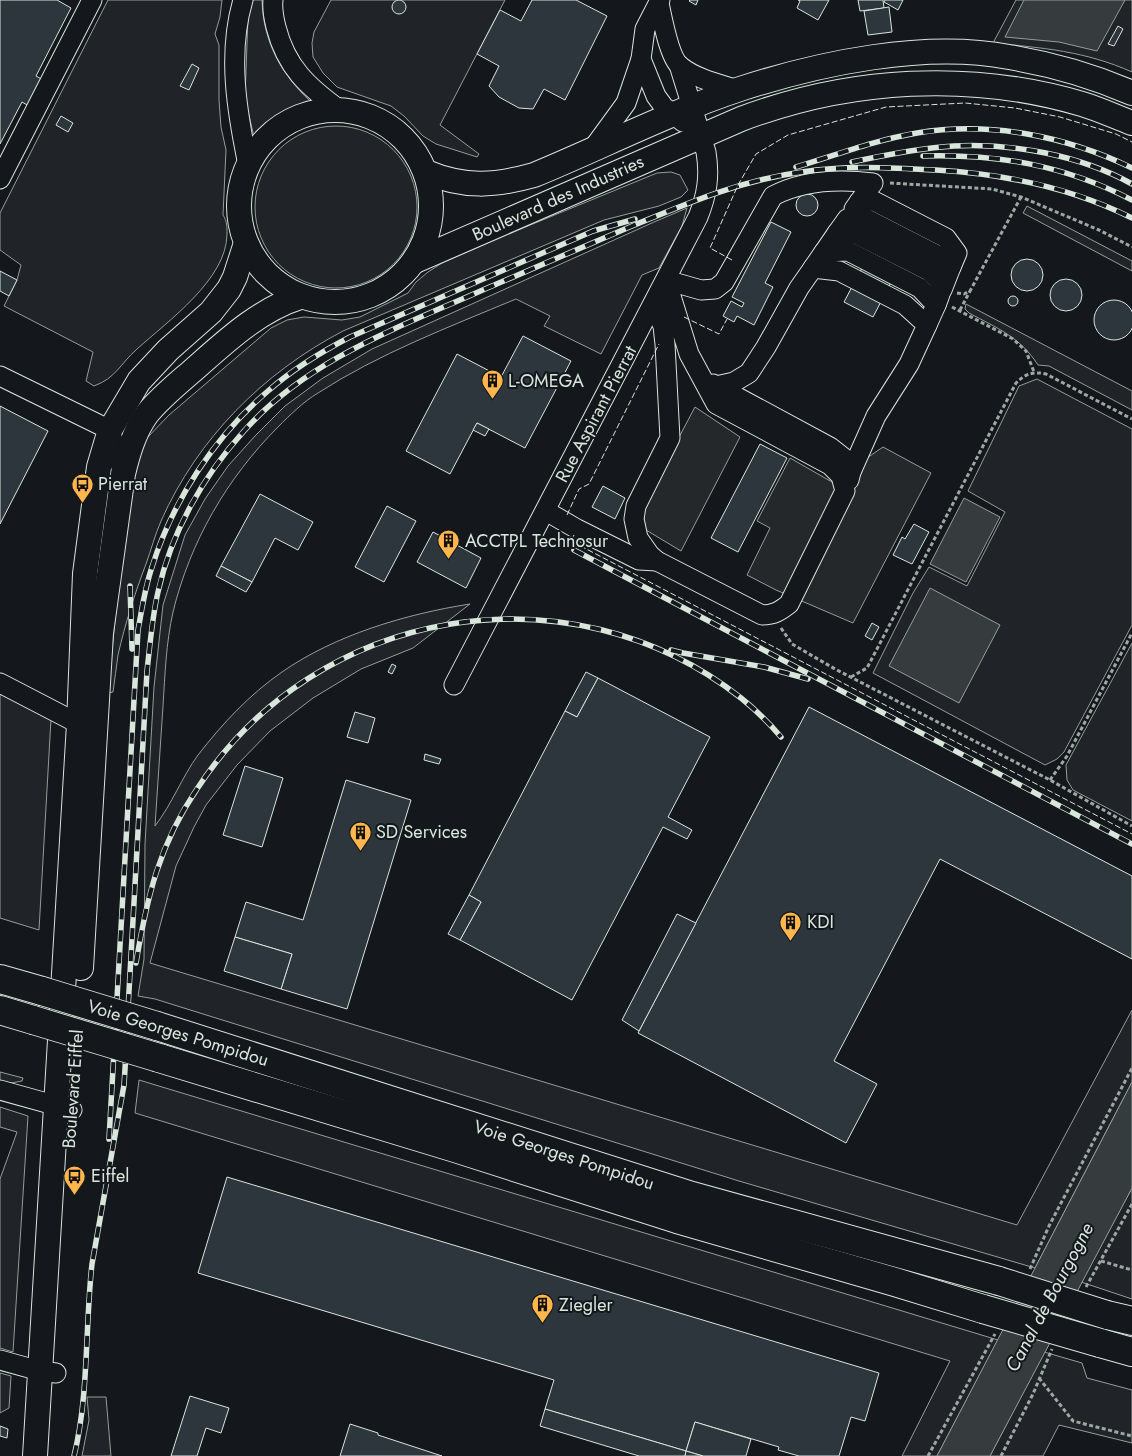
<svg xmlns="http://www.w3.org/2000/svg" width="1132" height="1456" viewBox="0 0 1132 1456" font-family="Jost,sans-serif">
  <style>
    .green { fill: #202428; stroke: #939e99 }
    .parking { fill: #24282b; stroke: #939e99 }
    .water { fill: #363b3e; stroke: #939e99 }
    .building { fill: #2c363c; stroke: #d8e6dc }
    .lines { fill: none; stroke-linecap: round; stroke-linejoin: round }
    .minor-casing { stroke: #d8e6dc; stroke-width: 21 }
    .major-casing { stroke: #d8e6dc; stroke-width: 26 }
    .highway-casing { stroke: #d8e6dc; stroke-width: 30 }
    .path { stroke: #9da8a2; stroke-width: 3; stroke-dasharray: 4 2.5; stroke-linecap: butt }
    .minor { stroke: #14181c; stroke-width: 19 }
    .major { stroke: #14181c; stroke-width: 24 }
    .highway { stroke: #14181c; stroke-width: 28 }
    .rail-casing { stroke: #d8e6dc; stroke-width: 5.5 }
    .rail { stroke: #14181c; stroke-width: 4; stroke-dasharray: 11; stroke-linecap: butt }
    .highway-bridge-casing { stroke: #d8e6dc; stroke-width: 30; stroke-linecap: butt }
    .highway-bridge { stroke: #14181c; stroke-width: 28 }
    .fence { stroke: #d8e6dc; stroke-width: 1; stroke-dasharray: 6 2.5; stroke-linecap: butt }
    .labels { text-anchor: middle; stroke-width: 4; stroke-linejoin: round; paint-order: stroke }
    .street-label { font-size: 18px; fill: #d8e6dc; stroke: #14181c }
    .poi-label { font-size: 18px; fill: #d8e6dc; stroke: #14181c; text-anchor: start }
    .water-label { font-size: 19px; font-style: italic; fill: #d8e6dc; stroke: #14181c }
  </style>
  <rect width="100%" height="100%" fill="#14181c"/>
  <g class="green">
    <path d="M108,0H222L220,17L215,34L219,45V100L221,127L226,150L223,215C227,221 227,227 227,234C227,279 168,321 137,349C120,364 116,378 94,386L86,381L93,352L4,306L17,280L21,265L0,250V213Z"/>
    <path d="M250,0H262C263,41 281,74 310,101V103C286,110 272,119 254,137L245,98L248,17Z"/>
    <polygon points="331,0 505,0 440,125 479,154 477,157 436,144 423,136 404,116 391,106 337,87 323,73 313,57 312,43 314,32"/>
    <path d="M1016,0H1132V72C1085,51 1043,48 993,43Z"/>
    <circle cx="336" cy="207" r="81"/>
    <path d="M671,172L680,175L688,190L681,197L659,206L604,220L343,331C263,373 198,438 161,521C155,535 151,550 146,564C135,593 125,624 118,655C116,667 115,680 113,692L108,693L118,589L136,464L143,442L169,415L271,328L287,320L304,317L342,320L360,317L408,293L416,282L428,272L442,263L523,228L657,173Z"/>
    <polygon points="1027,206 1132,261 1132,271 1023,213"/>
    <path d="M687,208L682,226L659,268L642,275L601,354L544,326L550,316L516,299C449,327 378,354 318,393C303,402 290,415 278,427C227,478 190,542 173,612C166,643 165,675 163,706C160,746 158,786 155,826C172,804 182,777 198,755C222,724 250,694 282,672C335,635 406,614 470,604L413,648L361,669L313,698L270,731L237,765L206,805L194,827L176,866L150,963L1017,1225L1132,1010V1082L1035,1268L739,1181L155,999L138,996L144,959L145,844L154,687L163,605L185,535L205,499L228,466L255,436L285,406L323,378L372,349L654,222Z"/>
    <path d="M966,304L1132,391V410L1049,366L1038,365C1020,337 997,328 969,313L965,309Z"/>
    <polygon points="1037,379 1132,429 1132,625 1064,752 1057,759 1045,765 873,673 913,593 929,567 967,586 1005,512 968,491 1019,386"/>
    <polygon points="1132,643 1132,821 1073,790 1067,780 1066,765"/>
    <polygon points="0,694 51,719 39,930 0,918"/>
    <polygon points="0,1072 23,1078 22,1081 11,1083 0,1081"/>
    <polygon points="139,1080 998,1340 937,1456 902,1456 950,1361 135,1113"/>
    <polygon points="0,1107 28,1116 13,1352 0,1348 0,1179 17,1132 0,1127"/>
    <polygon points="1132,1188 1132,1299 1081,1282"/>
    <polygon points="1044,1352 1082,1363 1087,1378 1132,1390 1132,1443 1059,1425 1043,1456 990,1456"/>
    <polygon points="0,1373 11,1376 9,1408 0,1413"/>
    <polygon points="87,1397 106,1397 111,1456 82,1456 89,1420"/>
  </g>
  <g class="parking">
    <polygon points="695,407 740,437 681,551 646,530 642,507"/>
    <polygon points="883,447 931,473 853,623 776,590 747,575 770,528 757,521 790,458 832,482"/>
  </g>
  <g class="water">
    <polygon points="1024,0 1125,0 1097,51 1059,42 1005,37"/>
    <polygon points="964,498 1000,517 966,582 930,564"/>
    <polygon points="930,588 1000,625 959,703 889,666"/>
    <polygon points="1132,1082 1132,1188 990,1456 937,1456"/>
  </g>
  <g class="building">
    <polygon points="0,0 57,0 71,8 36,76 47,82 34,109 22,102 0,144"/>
    <polygon points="532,0 576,0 607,16 565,100 544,89 533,109 519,108 499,97 489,86 499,66 477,54 500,10 521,21"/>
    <polygon points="690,0 698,0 696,5 689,1"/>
    <polygon points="798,0 829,0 818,20 797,8 800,1"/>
    <polygon points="858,0 883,0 884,8 860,11"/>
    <polygon points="885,0 903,0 898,10 884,2"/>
    <circle cx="399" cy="7" r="7"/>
    <polygon points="889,7 892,32 868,35 864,11"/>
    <polygon points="1118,26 1123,29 1114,46 1108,44"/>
    <polygon points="192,64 199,68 189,90 180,86"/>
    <polygon points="61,116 73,123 68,132 56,125"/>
    <circle cx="807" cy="205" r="11"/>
    <polygon points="897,202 925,217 873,317 844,302"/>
    <polygon points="771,222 791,232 765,283 773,287 754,325 737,316 734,322 723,316 731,301 742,307 744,303 732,297"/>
    <circle cx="1027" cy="275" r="16"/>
    <polygon points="0,271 17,280 9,296 0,291"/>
    <circle cx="1066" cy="295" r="16"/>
    <circle cx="1013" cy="301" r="5"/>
    <circle cx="1114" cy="320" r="20"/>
    <polygon points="523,336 571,361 525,448 477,423 450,474 406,451 457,354 501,377"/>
    <polygon points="0,406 48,431 0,524"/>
    <polygon points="477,423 489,429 485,436 473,430"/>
    <polygon points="760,444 787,458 738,552 711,538"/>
    <polygon points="603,486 625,498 615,519 592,507"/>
    <polygon points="260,494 313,522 298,550 275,538 252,582 221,566"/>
    <polygon points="387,506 416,521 384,582 355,567"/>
    <polygon points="914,524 929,532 912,564 893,555 902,537 905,539"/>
    <polygon points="433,532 448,540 450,536 457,540 455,544 481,558 466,588 417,562"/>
    <polygon points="221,566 252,582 246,592 216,576"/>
    <polygon points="872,623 879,627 872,640 865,636"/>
    <polygon points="392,664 396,666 392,674 388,672"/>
    <polygon points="586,672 598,678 577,717 565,711"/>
    <polygon points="598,678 710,737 668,817 692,830 687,839 663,827 572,1000 460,940 481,902 469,895 565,711 577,717"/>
    <polygon points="809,707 1132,876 1132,959 940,859 834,1061 877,1084 846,1143 638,1033"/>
    <polygon points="355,712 375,718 368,743 347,737"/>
    <polygon points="425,754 441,759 439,764 424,760"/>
    <polygon points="245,766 283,778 262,847 223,835"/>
    <polygon points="346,780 411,800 347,1009 281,989 292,954 235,937 246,902 303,920"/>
    <polygon points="469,895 481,902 460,940 448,934"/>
    <polygon points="677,914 696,923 639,1031 622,1020"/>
    <polygon points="235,937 292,954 281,989 224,971"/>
    <polygon points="227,1177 879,1373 865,1421 851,1417 839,1456 799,1456 778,1450 779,1447 695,1422 686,1451 545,1409 554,1380 198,1273"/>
    <polygon points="190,1396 229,1408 221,1433 206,1428 197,1456 171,1456"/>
    <polygon points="545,1409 686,1451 685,1456 639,1456 540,1426"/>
    <polygon points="695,1422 751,1439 746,1456 703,1456 686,1451"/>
    <polygon points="350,1424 378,1433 378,1435 442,1456 340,1456"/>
    <polygon points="0,1426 8,1429 7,1438 0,1436"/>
    <polygon points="686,1451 703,1456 685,1456"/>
  </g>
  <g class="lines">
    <defs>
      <g id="minor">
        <path d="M243,0C227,54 237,112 248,165"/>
        <path d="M273,0C272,9 274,19 276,27C286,67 308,87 340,110"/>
        <polyline points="660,0 645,29 641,59 656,96 664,107 683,122"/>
        <path d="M659,3C662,17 669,57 680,66C696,79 719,84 738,90"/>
        <polyline points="591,151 626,103 641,59"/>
        <polyline points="0,179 92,0"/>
        <polyline points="854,209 859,202 874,201 946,238 957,253 951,267"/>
        <polyline points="837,233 847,219 865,218 937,255 951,267 942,290"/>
        <path d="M824,252L837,233L856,234L929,271C944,283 943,288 936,305"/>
        <polyline points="813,268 824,252 848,251 920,288 936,305 927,325"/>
        <path d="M653,304L663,326L665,344L670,438L636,506L634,519L638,538L650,555L657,561L762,615C774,615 780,611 789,604L845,491L841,476L830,465L716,404L689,354L666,280L701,290L715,289L724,282L773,196C803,180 840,179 873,183L859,202"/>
        <polyline points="0,376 110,430 123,474"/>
        <polyline points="713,384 830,447 844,458 851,472 849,480"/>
        <polyline points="716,386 734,382 749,373 766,347 799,288 813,268 839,271 905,305 927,325 909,364 876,416 851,472"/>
        <polyline points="546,511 577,529 639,560 657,561"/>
        <polyline points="0,683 79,724"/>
        <path d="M454,685L698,217C707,195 710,176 706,152L679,65"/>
        <polyline points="0,1090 72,1110"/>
        <polyline points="0,1360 40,1371 56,1373"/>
      </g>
      <g id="major">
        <circle cx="335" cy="206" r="96"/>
        <path d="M426,172C464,188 495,186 534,175C602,147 670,112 740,89C820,63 925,41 1009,57C1051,64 1093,76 1132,93"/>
        <path d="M415,261L741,119C850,78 970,71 1082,104C1099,109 1116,117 1132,123"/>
        <path d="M81,968L101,633L123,474C128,453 134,432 147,414C159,399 176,385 191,372C224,343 258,310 300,297"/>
        <polyline points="35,1456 79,724 85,574 99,467 110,430 139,381 168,350 211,312 229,289 235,277 246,243"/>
      </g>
      <g id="highway">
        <polyline points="0,979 42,991"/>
        <polyline points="0,1010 33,1020"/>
        <polyline points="157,1026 692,1196 999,1281"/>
        <polyline points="159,1058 455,1148 677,1219 895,1282 983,1309"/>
        <polyline points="1107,1315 1132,1321"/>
        <polyline points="1100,1343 1132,1352"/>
      </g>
    </defs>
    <use href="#minor" class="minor-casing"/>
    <use href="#major" class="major-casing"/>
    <use href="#highway" class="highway-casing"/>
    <g class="path">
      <polyline points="890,183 992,189 1021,197 1099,230 1132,247"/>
      <polyline points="957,293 964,294 970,291 1021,197"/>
      <polyline points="952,307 1013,339 1026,351 1034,372"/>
      <polyline points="960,310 970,291"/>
      <polyline points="781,628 792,644 835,669 1050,780 1132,826"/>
      <path d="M851,677L867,668L1016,383C1025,374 1033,371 1046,374L1132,419"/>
      <polyline points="1050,780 1067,756 1132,633"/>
      <polyline points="1101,1261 1132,1270"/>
      <polyline points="1030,1269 1049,1226 1132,1068"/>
      <polyline points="1086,1287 1132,1204"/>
      <polyline points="1039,1378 1073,1421 1132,1436"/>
      <polyline points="928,1456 995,1334"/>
      <polyline points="1001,1456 1033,1394 1052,1349"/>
    </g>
    <use href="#minor" class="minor"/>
    <use href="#major" class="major"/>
    <use href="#highway" class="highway"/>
    <defs>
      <g id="rail">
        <path d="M923,156C999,154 1064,165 1132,200"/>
        <path d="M852,162C885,155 920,148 954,146C1013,143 1080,155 1132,184"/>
        <path d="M796,167C836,155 875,140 917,133C990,121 1066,136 1132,168"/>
        <polyline points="574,550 1132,844"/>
        <polyline points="130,586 132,649"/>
        <polyline points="671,650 683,653 764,667 808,679"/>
        <path d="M136,963C147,897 159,845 197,789C316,606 569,563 741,698C756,710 769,723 781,737"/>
        <path d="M127,1027L147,671C150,645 152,618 158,592C171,533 203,476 244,431C308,359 400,327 485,289C534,268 583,247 632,226C688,203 742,180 802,172C847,165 891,168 936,170C1005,174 1070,187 1132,218"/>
        <path d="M109,1139L138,630C142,609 145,587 152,567C173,500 215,436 268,391C293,369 321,352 350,337L593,231L635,219"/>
        <path d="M74,1456C89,1396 85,1326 92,1264L124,1085L128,1020"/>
      </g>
    </defs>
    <use href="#rail" class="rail-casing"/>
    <use href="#rail" class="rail"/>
    <defs>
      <g id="highway-bridge">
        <polyline points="42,991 157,1026"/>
        <polyline points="33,1020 159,1058"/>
        <polyline points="999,1281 1107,1315"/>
        <polyline points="983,1309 1100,1343"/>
      </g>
    </defs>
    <use href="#highway-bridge" class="highway-bridge-casing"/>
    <use href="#highway-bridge" class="highway-bridge"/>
    <g class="fence">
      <polyline points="732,260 710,248 738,185 756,154 788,135 886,107 965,103 1015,108 1060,117 1116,134 1132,142"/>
      <polyline points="684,317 719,334 727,319"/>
      <polyline points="567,515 579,489 589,484 659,344"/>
      <polyline points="574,535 571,541 1132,834"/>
    </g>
  </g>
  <defs>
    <symbol id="building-pin" viewBox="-11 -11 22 30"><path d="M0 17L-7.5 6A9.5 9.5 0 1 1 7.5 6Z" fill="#ffb74d" stroke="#14181c"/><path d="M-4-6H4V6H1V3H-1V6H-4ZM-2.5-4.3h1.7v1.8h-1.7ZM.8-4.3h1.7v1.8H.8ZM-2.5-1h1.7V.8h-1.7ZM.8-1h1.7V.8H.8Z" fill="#111"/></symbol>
    <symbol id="bus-pin" viewBox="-11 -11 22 30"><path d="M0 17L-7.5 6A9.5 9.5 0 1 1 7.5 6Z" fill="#ffb74d" stroke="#14181c"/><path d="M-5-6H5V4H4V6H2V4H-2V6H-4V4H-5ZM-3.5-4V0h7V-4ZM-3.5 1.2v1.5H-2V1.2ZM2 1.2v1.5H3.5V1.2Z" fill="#111"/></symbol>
  </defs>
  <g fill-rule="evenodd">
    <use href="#building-pin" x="480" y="368" width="25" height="34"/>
    <use href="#bus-pin" x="70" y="472" width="25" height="34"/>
    <use href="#building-pin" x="436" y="528" width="25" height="34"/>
    <use href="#building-pin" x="348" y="820" width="25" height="34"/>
    <use href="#building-pin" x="778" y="910" width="25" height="34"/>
    <use href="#bus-pin" x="62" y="1164" width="25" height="34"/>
    <use href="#building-pin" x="530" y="1292" width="25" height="34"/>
  </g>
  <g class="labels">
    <g class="street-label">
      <text transform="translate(558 198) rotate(-24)" y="6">Boulevard des Industries</text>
      <text transform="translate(596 414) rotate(-62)" y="6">Rue Aspirant Pierrat</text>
      <text transform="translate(178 1033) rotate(17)" y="6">Voie Georges Pompidou</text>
      <text transform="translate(73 1089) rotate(-86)" y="6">Boulevard Eiffel</text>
      <text transform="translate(564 1155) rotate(18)" y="6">Voie Georges Pompidou</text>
    </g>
    <g class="poi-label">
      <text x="508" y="387">L-OMEGA</text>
      <text x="98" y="490">Pierrat</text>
      <text x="465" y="547">ACCTPL Technosur</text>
      <text x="376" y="838">SD Services</text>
      <text x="807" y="928">KDI</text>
      <text x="91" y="1182">Eiffel</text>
      <text x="559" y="1311">Ziegler</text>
    </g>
    <g class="water-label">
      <text transform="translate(1049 1297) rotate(-62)" y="7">Canal de Bourgogne</text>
    </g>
  </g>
</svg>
